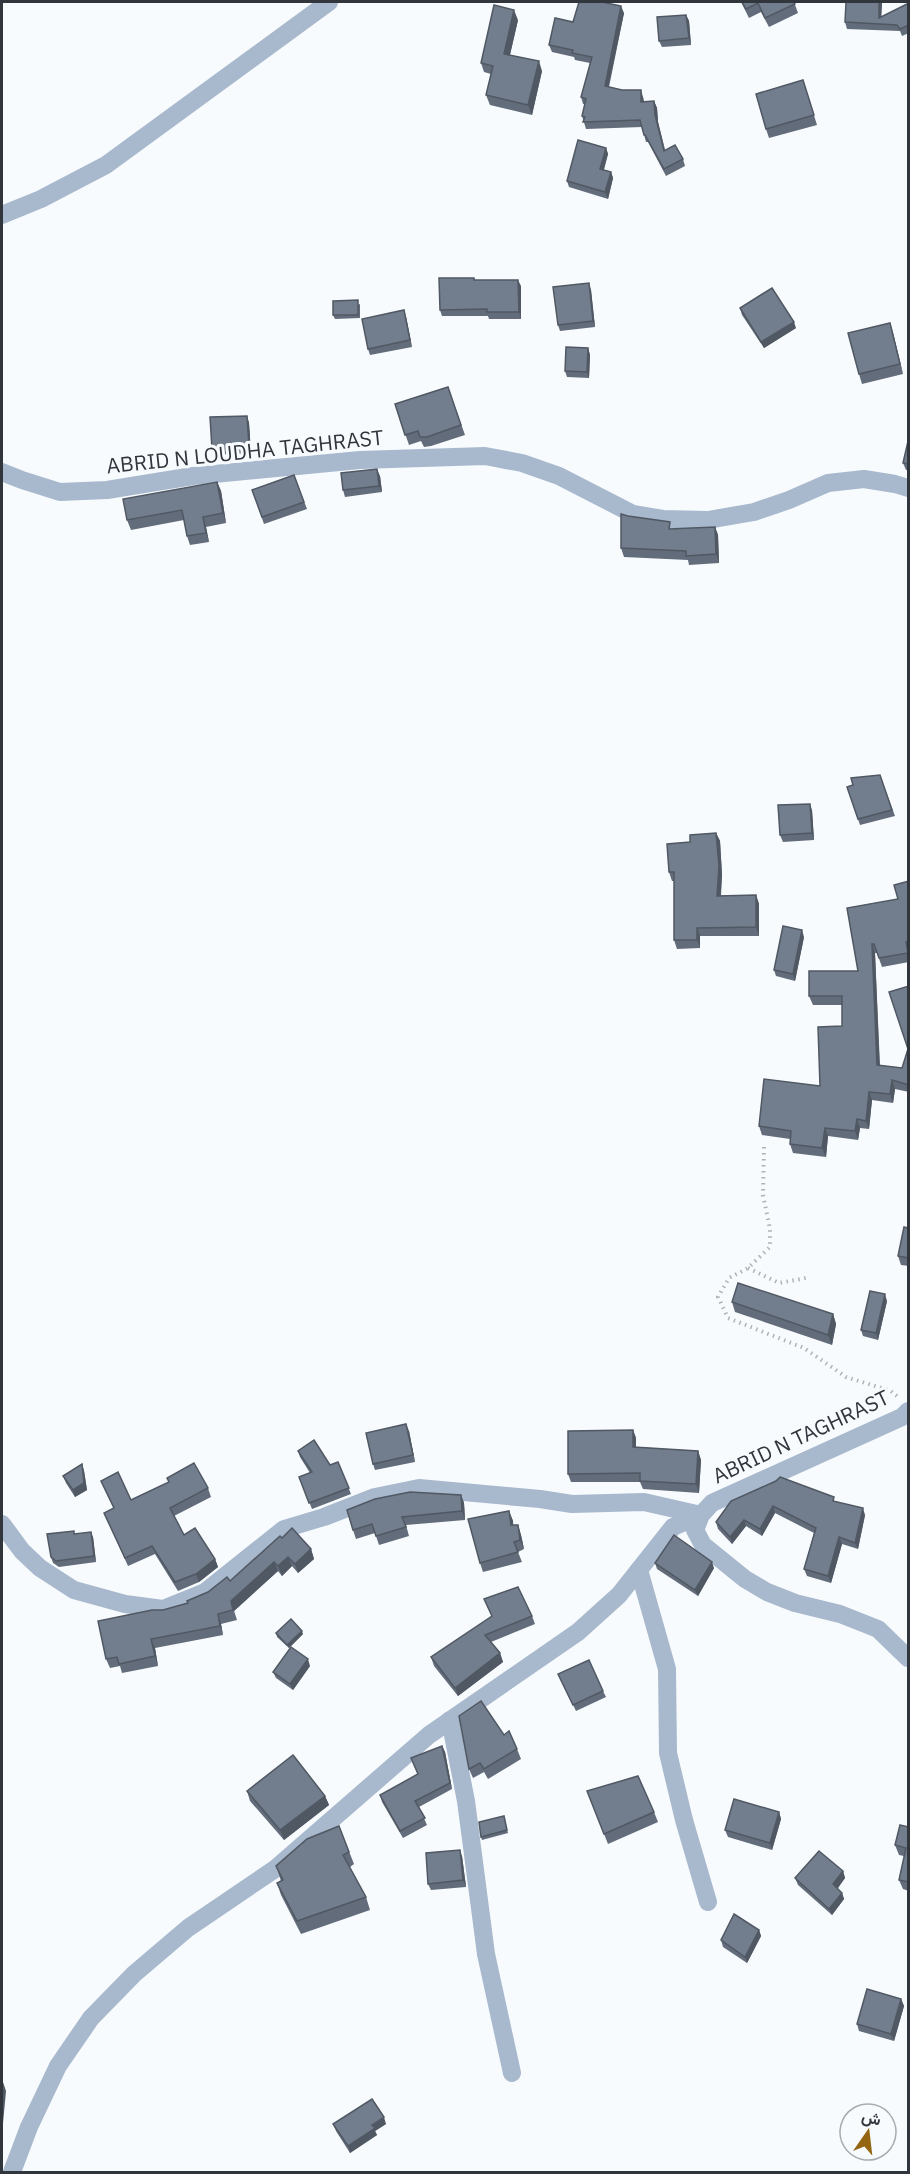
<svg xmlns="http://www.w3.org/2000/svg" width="910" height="2174" viewBox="0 0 910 2174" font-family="'IBM Plex Sans',Vazirmatn,sans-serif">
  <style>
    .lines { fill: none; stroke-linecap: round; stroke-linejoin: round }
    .path { stroke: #afb2b7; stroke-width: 4; stroke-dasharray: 1.5 4.5; stroke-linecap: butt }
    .minor { stroke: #a8b8cd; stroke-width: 18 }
    .tertiary { stroke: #a8b8cd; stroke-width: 18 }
    .wall { fill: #626c7a }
    .shaded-wall { fill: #505863 }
    .building { fill: #727e8e; stroke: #505863; stroke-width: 1.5 }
    .labels { text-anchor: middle; stroke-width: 6; stroke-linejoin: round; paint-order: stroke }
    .street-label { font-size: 21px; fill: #31363d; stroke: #f8fbfe }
  </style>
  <rect width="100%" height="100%" fill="#f8fbfe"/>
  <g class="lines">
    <g class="path">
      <polyline points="764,1147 763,1195 770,1229 770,1247 748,1268 729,1278 718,1297 728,1318 804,1348 846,1377 891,1391 898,1397"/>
      <polyline points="748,1268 779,1283 806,1278"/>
    </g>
    <g class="minor">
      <polyline points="2,215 41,199 106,165 329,2"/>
      <polyline points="2,472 22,480 60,492 107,490 193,476 360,460 485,456 522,463 559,476 633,514 663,519 708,520 754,512 789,500 828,483 864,479 895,484 908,488"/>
      <polyline points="2,1524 22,1551 40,1568 74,1590 125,1604 163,1609 205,1592 284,1529 324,1517 375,1497 419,1488 540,1499 572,1504 644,1502 701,1515"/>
      <polyline points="639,1570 667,1669 668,1753 684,1820 708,1902"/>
      <polyline points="450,1720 466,1801 486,1954 512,2073"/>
      <polyline points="12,2172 29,2127 58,2066 91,2018 134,1974 188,1928 275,1869 429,1735 578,1632 619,1595 673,1527 701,1515"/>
    </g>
    <polyline class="tertiary" points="908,1411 902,1417 712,1503 701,1515 695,1530 703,1545 745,1579 767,1592 795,1603 840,1614 878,1629 908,1658"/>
  </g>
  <g class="wall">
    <polygon points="579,2 606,2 606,3 624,13 609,87 643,97 644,101 654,101 657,108 658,122 665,150 683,159 685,166 666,176 648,142 646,142 642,127 586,129 582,116 585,104 583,104 581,97 590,63 575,60 574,57 552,52 549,45 573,22"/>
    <polygon points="741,2 794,2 798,13 769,27 761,12 749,18"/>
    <polygon points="882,2 881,17 909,3 909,33 902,36 900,31 847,29 845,22"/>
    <polygon points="686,15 689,21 691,45 662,47 659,41"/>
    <polygon points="518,20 510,55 542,71 532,115 490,105 486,95 491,74 484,72 481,63"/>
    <polygon points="803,80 817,125 769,138 766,129"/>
    <polygon points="606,148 608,154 604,170 611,172 613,178 608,199 569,187 567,181"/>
    <polygon points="474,278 475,280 521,286 521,319 489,319 488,316 442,316 440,310"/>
    <polygon points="591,290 595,327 560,331 558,325"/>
    <polygon points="360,304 360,318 335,319 333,315"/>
    <polygon points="740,308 796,328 764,348 742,315"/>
    <polygon points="406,317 412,347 370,355 368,349"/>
    <polygon points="890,323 893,333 903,374 862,384 859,374"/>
    <polygon points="588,348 590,355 589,378 567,377 565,371"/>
    <polygon points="448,387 465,435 431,446 424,447 421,441 409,445 395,404"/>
    <polygon points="247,416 249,423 251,453 215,455 212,449"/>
    <polygon points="909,437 909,470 906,470 903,463"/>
    <polygon points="294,475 307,509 264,524 252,490"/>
    <polygon points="380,476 382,492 345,497 343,490"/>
    <polygon points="217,482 221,491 226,523 206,527 209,542 190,545 187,536 184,520 131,530 127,520"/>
    <polygon points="628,516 672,529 715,527 718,535 719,563 689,565 688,560 624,557 621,548"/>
    <polygon points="880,775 895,816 860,825 847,787"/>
    <polygon points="812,810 814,840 783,842 780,835"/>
    <polygon points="716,833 720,841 722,875 721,896 756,895 759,904 759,936 700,936 700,948 677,949 674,940 674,881 672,881 669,872 690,842"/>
    <polygon points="909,881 909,962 882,967 877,953 875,953 880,1066 902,1068 908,1049 909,986 909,1092 895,1089 893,1103 872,1100 869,1129 860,1128 858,1140 828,1136 826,1157 793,1153 790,1144 790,1139 762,1135 759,1126 820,1086 842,1026 842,1005 813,1005 809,996 858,971 847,908 898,899"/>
    <polygon points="804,937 795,981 776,976 774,970"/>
    <polygon points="909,1228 909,1266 901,1265 898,1256"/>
    <polygon points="887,1301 878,1340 863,1336 861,1330"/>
    <polygon points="732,1302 833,1314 836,1324 832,1345 735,1312"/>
    <polygon points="633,1430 636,1438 636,1447 698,1451 701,1460 699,1493 643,1489 640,1482 571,1482 568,1474"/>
    <polygon points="409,1431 415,1462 375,1470 373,1464"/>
    <polygon points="298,1451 330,1465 338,1462 351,1494 312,1509 299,1477 310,1473 300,1457"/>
    <polygon points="82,1464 84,1471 87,1490 75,1497 66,1483 63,1476"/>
    <polygon points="167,1478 208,1488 211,1497 174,1516 184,1535 215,1559 218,1567 199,1582 178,1591 155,1554 128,1566 104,1513 114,1509 101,1481 131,1500 169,1482"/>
    <polygon points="461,1495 464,1503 465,1520 406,1525 409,1536 379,1545 375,1533 356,1539 353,1530"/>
    <polygon points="731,1501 836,1502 865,1515 858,1549 842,1544 831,1583 807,1576 804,1569 814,1533 775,1513 762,1536 746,1526 732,1544 718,1529 716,1522"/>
    <polygon points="509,1511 513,1521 513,1525 518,1525 521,1535 524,1549 518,1552 522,1562 483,1572 480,1563"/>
    <polygon points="75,1534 93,1537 96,1562 59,1567 53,1563 51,1557"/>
    <polygon points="282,1538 311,1549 314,1559 298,1573 292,1566 282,1576 278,1571 234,1611 237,1620 221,1624 223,1635 155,1648 158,1666 122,1673 120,1666 110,1668 106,1659 163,1610 188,1603 230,1581"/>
    <polygon points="655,1563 714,1568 698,1596 657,1569"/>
    <polygon points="484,1599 532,1616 535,1624 491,1642 500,1653 503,1662 458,1696 434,1666 431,1657 492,1617"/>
    <polygon points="276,1633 303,1634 289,1648 277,1637"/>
    <polygon points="310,1666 293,1690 276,1678 273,1672"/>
    <polygon points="558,1674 603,1691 606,1697 576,1711"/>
    <polygon points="504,1735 517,1749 521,1759 488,1779 484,1772 473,1778 469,1769"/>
    <polygon points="442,1746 445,1752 452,1789 419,1807 427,1825 403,1838 382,1802 380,1795 418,1775 411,1758"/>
    <polygon points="247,1791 325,1796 329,1805 284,1840 250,1801"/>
    <polygon points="587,1791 654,1812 658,1822 608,1844"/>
    <polygon points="779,1812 781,1819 772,1850 728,1837 725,1830"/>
    <polygon points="504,1816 508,1833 482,1840 481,1837"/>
    <polygon points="339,1826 354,1864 350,1867 366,1897 370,1910 301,1934 281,1895 277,1883 281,1881 276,1866"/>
    <polygon points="909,1827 909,1891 903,1889 899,1880 904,1856 899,1855 895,1845"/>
    <polygon points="462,1856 466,1887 431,1890 428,1884"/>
    <polygon points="843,1871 845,1878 837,1888 842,1893 844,1899 832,1915 798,1885 795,1878"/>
    <polygon points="759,1930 761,1936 747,1963 723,1947 721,1940"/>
    <polygon points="901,1999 904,2006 894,2041 859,2031 857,2024"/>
    <polygon points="333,2124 386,2124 375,2131 377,2135 350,2153 336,2131"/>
  </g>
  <g class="shaded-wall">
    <polygon points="879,2 882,2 881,24 879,18"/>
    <polygon points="621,6 624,13 607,93 605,86"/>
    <polygon points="514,10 518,20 508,63 504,54"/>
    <polygon points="686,15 689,21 691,45 689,38"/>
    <polygon points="539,61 542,71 532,115 528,105"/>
    <polygon points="641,90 643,97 644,109 641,102"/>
    <polygon points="654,101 657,108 658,122 667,158 655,115"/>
    <polygon points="606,148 608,154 602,175 600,169"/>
    <polygon points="611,172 613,178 608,199 605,192"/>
    <polygon points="518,280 521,286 521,319 519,312"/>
    <polygon points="589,283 591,290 595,327 593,321"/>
    <polygon points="404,310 406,317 412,347 410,340"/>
    <polygon points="794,322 796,328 764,348 761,342"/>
    <polygon points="890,323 893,333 903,374 900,364"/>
    <polygon points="588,348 590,355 589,378 587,372"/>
    <polygon points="247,416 249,423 251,453 249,446"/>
    <polygon points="377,469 380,476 382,492 379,486"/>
    <polygon points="217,482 221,491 226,523 223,513"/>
    <polygon points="203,517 206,527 209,542 206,533"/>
    <polygon points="715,527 718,535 719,563 716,554"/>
    <polygon points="810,804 812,810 814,840 812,833"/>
    <polygon points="716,833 720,841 722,875 720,904 717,896"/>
    <polygon points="756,895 759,904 759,936 756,927"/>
    <polygon points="697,928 700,936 700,948 697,940"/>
    <polygon points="802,930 804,937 795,981 793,974"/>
    <polygon points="872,944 875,953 880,1074 877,1065"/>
    <polygon points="892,1080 895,1089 893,1103 890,1094"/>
    <polygon points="869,1092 872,1100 869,1129 866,1121"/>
    <polygon points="857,1119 860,1128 858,1140 855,1131"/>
    <polygon points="825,1128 828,1136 826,1157 822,1148"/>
    <polygon points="885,1294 887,1301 878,1340 876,1333"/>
    <polygon points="833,1314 836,1324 832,1345 828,1335"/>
    <polygon points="406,1424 409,1431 415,1462 413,1455"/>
    <polygon points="633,1430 636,1438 636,1455 633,1447"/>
    <polygon points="698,1451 701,1460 699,1493 696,1484"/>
    <polygon points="82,1464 84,1471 87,1490 75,1497 73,1490"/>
    <polygon points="461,1495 464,1503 465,1520 462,1511"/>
    <polygon points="773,1506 775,1513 762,1536 760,1529"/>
    <polygon points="863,1508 865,1515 858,1549 855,1543"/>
    <polygon points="509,1511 513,1521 514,1535 511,1525"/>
    <polygon points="744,1520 746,1526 732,1544 730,1537"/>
    <polygon points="518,1525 521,1535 524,1549 520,1540"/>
    <polygon points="91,1532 93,1537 96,1562 94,1556"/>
    <polygon points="839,1537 842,1544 831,1583 828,1576"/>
    <polygon points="311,1549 314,1559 298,1573 295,1564"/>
    <polygon points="288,1557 292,1566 282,1576 278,1566"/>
    <polygon points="215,1559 218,1567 199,1582 196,1574"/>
    <polygon points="274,1562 278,1571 234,1611 237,1620 231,1601"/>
    <polygon points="712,1562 714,1568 698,1596 695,1590"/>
    <polygon points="218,1614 221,1624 223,1635 220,1626"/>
    <polygon points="302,1631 303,1634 289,1648 287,1645"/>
    <polygon points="151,1639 155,1648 158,1666 155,1656"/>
    <polygon points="500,1653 503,1662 458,1696 455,1688"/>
    <polygon points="308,1659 310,1666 293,1690 290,1684"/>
    <polygon points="442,1746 445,1752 452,1789 450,1783"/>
    <polygon points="325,1796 329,1805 284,1840 280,1830"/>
    <polygon points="779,1812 781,1819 772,1850 770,1843"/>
    <polygon points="460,1850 462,1856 466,1887 463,1880"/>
    <polygon points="843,1871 845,1878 836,1891 833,1884"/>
    <polygon points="842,1893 844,1899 832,1915 829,1909"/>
    <polygon points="759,1930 761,1936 747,1963 745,1957"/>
    <polygon points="901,1999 904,2006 894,2041 891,2034"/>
    <polygon points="2,2079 6,2091 2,2134"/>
    <polygon points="384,2117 386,2124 375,2131 377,2135 350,2153 348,2146 372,2125"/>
  </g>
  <g class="building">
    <polygon points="579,2 602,2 621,6 605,86 622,90 641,90 641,102 654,101 655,115 664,151 675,145 683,159 664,169 645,135 644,135 640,120 583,122 585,117 582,116 586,99 581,97 592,57 572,53 573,50 549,45 555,18 573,22"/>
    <polygon points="742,2 794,2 795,4 765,18 758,3 746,9"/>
    <polygon points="846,2 879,2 879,18 909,3 909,25 900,29 897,25 845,22"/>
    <polygon points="494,5 514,10 504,54 539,61 528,105 486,95 493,66 481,63"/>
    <polygon points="686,15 689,38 659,41 657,17"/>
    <polygon points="803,80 814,115 766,129 756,94"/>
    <polygon points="578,140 606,148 600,169 611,172 605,192 567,181"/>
    <polygon points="439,278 474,278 474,280 518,280 519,312 487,312 487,309 440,310"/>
    <polygon points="589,283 593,321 558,325 553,287"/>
    <polygon points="772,288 794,322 761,342 740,308"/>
    <polygon points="358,300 358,315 333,315 333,301"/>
    <polygon points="404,310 410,340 368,349 362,319"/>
    <polygon points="890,323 900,364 859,374 848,333"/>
    <polygon points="566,347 588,348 587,372 565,371"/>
    <polygon points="448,387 461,425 427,437 420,437 418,431 405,435 395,404"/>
    <polygon points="247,416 249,446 212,449 210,417"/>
    <polygon points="909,437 909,464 903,463"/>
    <polygon points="377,469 379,486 343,490 341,473"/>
    <polygon points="294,475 304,502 262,517 252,490"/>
    <polygon points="217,482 223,513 203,517 206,533 187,536 182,510 127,520 123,499"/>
    <polygon points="621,514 628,516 670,522 669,529 715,527 716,554 686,556 686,551 621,548"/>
    <polygon points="880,775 892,810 858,819 847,787 853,785 851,778"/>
    <polygon points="810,804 812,833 780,835 778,805"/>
    <polygon points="716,833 719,866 717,896 756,895 756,927 697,928 697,940 674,940 674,872 669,872 667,844 690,842 690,835"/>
    <polygon points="909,881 909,940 906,942 908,953 879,958 874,944 872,944 877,1065 902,1068 908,1049 889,992 909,986 909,1085 892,1080 890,1094 869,1092 866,1121 857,1119 855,1131 825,1128 822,1148 790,1144 791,1131 759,1126 764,1079 820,1086 818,1027 842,1026 842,996 809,996 809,971 858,971 847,908 898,899 894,885"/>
    <polygon points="783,926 802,930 793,974 774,970"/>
    <polygon points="904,1227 909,1228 909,1258 898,1256"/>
    <polygon points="738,1283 833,1314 828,1335 732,1302"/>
    <polygon points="870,1291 885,1294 876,1333 861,1330"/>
    <polygon points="406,1424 413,1455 373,1464 366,1433"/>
    <polygon points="633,1430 633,1447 698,1451 696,1484 640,1481 640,1473 568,1474 568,1431"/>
    <polygon points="314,1440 330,1465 338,1462 349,1488 309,1503 299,1477 312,1472 298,1451"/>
    <polygon points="194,1463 208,1488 170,1508 184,1535 195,1528 215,1559 196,1574 175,1582 152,1546 125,1558 104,1513 114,1508 101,1481 118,1472 131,1500 169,1482 167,1478"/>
    <polygon points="82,1464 84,1483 73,1490 63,1476"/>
    <polygon points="780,1477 834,1497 833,1501 863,1508 855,1543 839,1537 828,1576 804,1569 816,1528 773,1506 760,1529 744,1520 730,1537 716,1522 731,1501 776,1481"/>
    <polygon points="410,1492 461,1495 462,1511 402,1517 406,1527 376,1536 372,1524 353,1530 347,1510 375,1499"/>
    <polygon points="509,1511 511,1525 518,1525 520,1540 514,1542 518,1552 480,1563 468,1519"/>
    <polygon points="292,1528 311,1549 295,1564 288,1557 278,1566 274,1562 231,1601 233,1610 218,1614 220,1626 151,1639 155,1656 119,1664 117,1657 106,1659 98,1621 152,1610 163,1610 188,1603 187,1601 208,1592 227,1577 230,1581 280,1536 282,1538"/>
    <polygon points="74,1531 74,1534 91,1532 94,1556 56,1561 51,1557 47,1534"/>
    <polygon points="674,1535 712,1562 695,1590 655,1563"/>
    <polygon points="518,1587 532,1616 485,1635 500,1653 455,1688 431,1657 492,1616 484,1599"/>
    <polygon points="291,1619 302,1631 287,1645 276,1633"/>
    <polygon points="291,1647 308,1659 290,1684 273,1672"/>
    <polygon points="589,1660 603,1691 573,1705 558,1674"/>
    <polygon points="481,1701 504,1735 509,1731 517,1749 484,1769 480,1763 469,1769 459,1716"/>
    <polygon points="442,1746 450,1783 415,1801 425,1818 400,1831 380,1795 418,1774 411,1758"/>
    <polygon points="293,1755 325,1796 280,1830 247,1791"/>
    <polygon points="638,1776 654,1812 604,1834 587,1791"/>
    <polygon points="734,1799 779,1812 770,1843 725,1830"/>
    <polygon points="504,1816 507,1830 481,1837 479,1822"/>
    <polygon points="900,1825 909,1827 909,1882 899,1880 906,1848 895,1845"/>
    <polygon points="339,1826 349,1852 343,1855 366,1897 297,1921 277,1883 283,1880 276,1866 307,1839"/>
    <polygon points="460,1850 463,1880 428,1884 426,1853"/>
    <polygon points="819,1851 843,1871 833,1884 842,1893 829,1909 795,1878"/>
    <polygon points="734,1914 759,1930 745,1957 721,1940"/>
    <polygon points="867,1989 901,1999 891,2034 857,2024"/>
    <polygon points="372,2099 384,2117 372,2125 375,2128 348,2146 333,2124"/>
  </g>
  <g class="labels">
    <g class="street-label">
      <text transform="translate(245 452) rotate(-6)" y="7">ABRID N LOUDHA TAGHRAST</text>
      <text transform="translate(801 1437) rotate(-25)" y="7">ABRID N TAGHRAST</text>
    </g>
  </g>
  <rect width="910" height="2174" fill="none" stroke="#31363d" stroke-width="6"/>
  <g transform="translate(868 2132) rotate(14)"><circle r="28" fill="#f8fbfe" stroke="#a8acb1" stroke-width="1.5"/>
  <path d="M0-4.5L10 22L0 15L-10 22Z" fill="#946613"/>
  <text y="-9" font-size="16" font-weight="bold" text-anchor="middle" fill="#31363d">ش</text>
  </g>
</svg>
